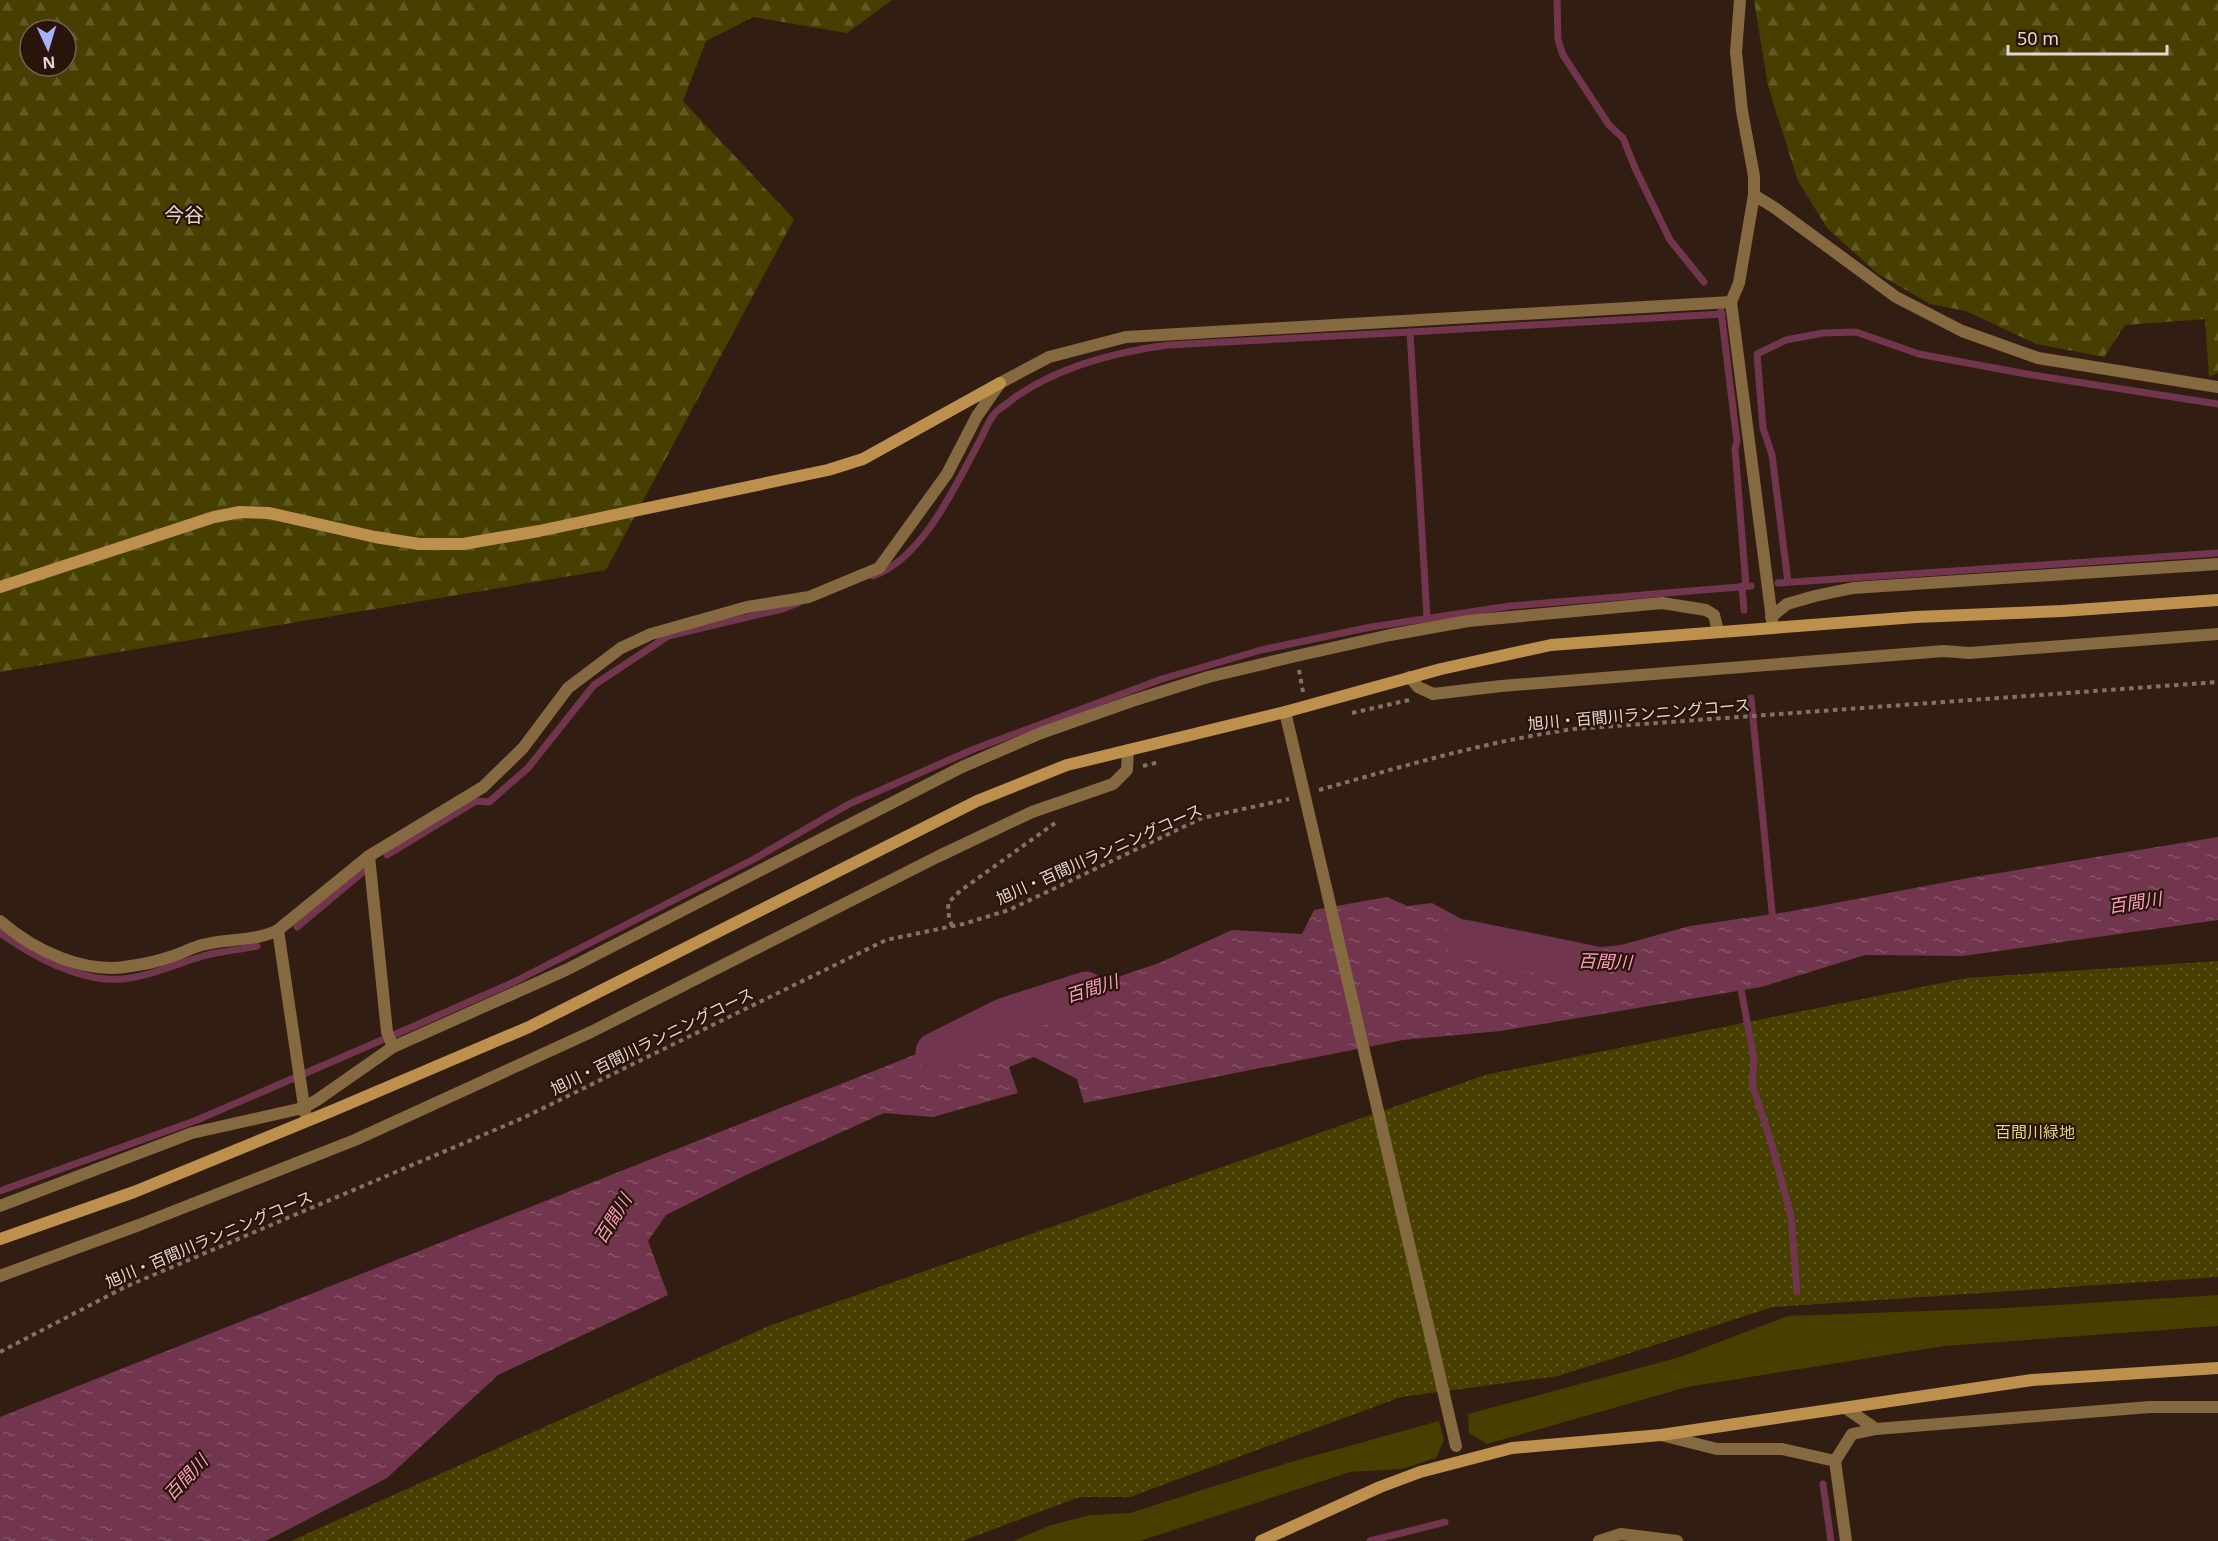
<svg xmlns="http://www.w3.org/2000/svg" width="2218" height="1541" viewBox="0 0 2218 1541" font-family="'Noto Sans','Noto Sans JP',sans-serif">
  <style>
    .green { fill: #463f00 }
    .forest { fill: url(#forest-firs); fill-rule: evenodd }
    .park { fill: url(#park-dots) }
    .water { fill: url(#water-ripples) }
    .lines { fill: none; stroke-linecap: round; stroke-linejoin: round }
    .stream { stroke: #71364e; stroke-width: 7 }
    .river { stroke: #71364e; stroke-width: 39 }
    .path { stroke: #837167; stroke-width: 4; stroke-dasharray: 4.5 4.5; stroke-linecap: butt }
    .street { stroke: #856941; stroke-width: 12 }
    .secondary { stroke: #bd914d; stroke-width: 12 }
    .street-bridge { stroke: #856941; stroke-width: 12 }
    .labels { text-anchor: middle; stroke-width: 4.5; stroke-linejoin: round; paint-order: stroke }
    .street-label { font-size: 16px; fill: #e4d5cd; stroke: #281408 }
    .park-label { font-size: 16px; fill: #e1d677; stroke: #281408 }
    .water-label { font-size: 18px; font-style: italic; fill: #fa9dc0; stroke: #281408 }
    .quarter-label { font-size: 20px; fill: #e4d5cd; stroke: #281408 }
  </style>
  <defs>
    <pattern id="forest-firs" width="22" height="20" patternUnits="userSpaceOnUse" patternTransform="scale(1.5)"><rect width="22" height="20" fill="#463f00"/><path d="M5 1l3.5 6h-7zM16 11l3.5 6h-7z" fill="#615a24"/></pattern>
    <pattern id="park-dots" width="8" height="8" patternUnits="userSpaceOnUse" patternTransform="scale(1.5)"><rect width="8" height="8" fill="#463f00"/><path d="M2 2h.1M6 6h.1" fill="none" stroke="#615a24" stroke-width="1.8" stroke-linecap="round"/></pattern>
    <pattern id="water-ripples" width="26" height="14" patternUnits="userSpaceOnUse" patternTransform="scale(1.5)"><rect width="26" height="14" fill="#71364e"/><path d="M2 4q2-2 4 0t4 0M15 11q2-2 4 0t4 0" fill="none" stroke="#855266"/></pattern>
  </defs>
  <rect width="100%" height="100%" fill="#321d12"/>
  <g class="green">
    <polygon points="2218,1295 2218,1326 1944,1346 1687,1387 1487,1444 1469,1433 1468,1414 1680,1357 1788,1316 2007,1308"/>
    <polygon points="1439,1421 1444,1440 1436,1458 1402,1469 1350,1472 1140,1541 1014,1541 1048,1526 1090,1515 1130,1513 1284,1464"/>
  </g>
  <g class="forest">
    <path d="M0,0H892L847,33L753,17L706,41L683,101L794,219L606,570L0,672ZM30,30H66V66H30Z"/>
    <polygon points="1754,0 2218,0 2218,373 2209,377 2205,319 2125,325 2104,357 2036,344 1966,311 1930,304 1878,274 1827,228 1798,181 1768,86"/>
  </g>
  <polygon class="park" points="2218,961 2218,1277 1773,1307 1558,1376 1401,1397 1130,1497 1080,1497 962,1541 291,1541 771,1325 1485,1075 1966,978"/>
  <polygon class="water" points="2218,837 2218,920 1963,956 1865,955 1761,987 1501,1031 1403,1040 1084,1103 1077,1079 1034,1057 1009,1067 1018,1093 933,1117 884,1113 746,1175 666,1215 648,1241 668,1295 498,1375 387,1478 266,1541 0,1541 0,1417 1068,994 1159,963 1232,930 1302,934 1314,910 1387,897 1407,906 1432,903 1528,955 1621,945 1690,926 1787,912 1968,878"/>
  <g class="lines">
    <g class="stream">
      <polyline points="1557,0 1558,40 1563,55 1609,125 1623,138 1635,168 1670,240 1704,282"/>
      <polyline points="1721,311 1737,441 1735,449 1746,586"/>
      <path d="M873,576C922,559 955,487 978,444C984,434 988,420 996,412C1001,407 1009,403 1014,398C1058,367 1115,352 1168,345L1410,332"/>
      <polyline points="1788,582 1772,455 1763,428 1757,354 1786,340 1823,333 1856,332 1919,354 2032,375 2218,404"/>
      <polyline points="1778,583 2218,553"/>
      <polyline points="1742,586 1744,610"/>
      <polyline points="1427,618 1410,332 1722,314"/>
      <polyline points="1751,698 1773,922"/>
      <polyline points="387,855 476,801 489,802 528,768 594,685 668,636 782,609 798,603"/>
      <polyline points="297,927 364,871"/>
      <path d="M0,933C31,955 67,975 105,979C138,982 172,965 203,956C220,951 240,950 257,946"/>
      <polyline points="1740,984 1754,1059 1752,1084 1771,1142 1791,1216 1797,1292"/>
      <polyline points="0,1191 197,1120 412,1027 514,982 754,859 849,804 974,749 1162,679 1261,650 1371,627 1510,606 1751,586"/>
      <polyline points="1823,1484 1831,1541"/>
      <polyline points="1370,1541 1445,1522"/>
    </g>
    <g class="river">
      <polyline points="1464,939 1592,965"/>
      <polyline points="935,1052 1005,1017 1086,991"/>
    </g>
    <g class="path">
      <polyline points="1299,670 1303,692"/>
      <polyline points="1352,713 1409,700"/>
      <polyline points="1143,766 1159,762"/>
      <path d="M1319,790C1404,766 1487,741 1574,729L2218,682"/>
      <polyline points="952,926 949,918 948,903 960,891 1055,823"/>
      <polyline points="0,1352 125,1287 523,1118 886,940 963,924 1009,910 1202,818 1289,799"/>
    </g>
    <g class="street">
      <polyline points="1740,0 1736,52 1742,111 1754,176 1754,195 1739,283 1731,302 1773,627"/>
      <polyline points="1754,195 1775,208 1896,297 1962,331 2038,358 2218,387"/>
      <polyline points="1771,617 1787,604 1815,596 1853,588 2218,564"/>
      <polyline points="1410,677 1418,687 1433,694 1501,686 1944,651 1969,653 2218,634"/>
      <polyline points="1285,712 1291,737"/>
      <polyline points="369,856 387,1032 393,1047"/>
      <path d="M0,921C35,951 85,975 131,966C146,964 162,960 176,955C185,952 193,947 202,945C227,938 255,942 278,930L369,856L483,787L523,748L568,688L621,648L651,634L747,607L809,597L879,568L947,474L977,416L1000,383L1049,357L1126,337L1731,302"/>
      <polyline points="278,930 305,1113"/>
      <polyline points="0,1206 192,1133 303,1108 317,1100 393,1047 566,970 962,767 1041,733 1132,701 1208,677 1296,656 1390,635 1468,621 1662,603 1706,610 1714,615 1718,631"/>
      <polyline points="0,1276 139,1225 355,1140 591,1032 937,857 1032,812 1113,784 1127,770 1128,750"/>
      <polyline points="1847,1409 1876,1429 2150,1407 2218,1407"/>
      <polyline points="1661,1435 1717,1449 1782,1449 1835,1461 1852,1434 1876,1429"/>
      <polyline points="1835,1461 1846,1541"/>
      <polyline points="1599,1541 1621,1534 1677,1541"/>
    </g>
    <g class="secondary">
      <polyline points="0,587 214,517 240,512 269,513 375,537 419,544 463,544 539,531 828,470 863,459 1000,383"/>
      <polyline points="0,1239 134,1192 334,1110 529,1027 977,801 1067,765 1285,712 1441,669 1551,645 1916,617 2062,611 2218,600"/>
      <polyline points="1261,1541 1380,1487 1420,1472 1512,1448 1661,1435 2032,1380 2218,1368"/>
    </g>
    <polyline class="street-bridge" points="1291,737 1456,1446"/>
  </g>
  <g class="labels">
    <g class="street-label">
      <text transform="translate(1639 714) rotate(-5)" y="6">旭川・百間川ランニングコース</text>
      <text transform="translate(1099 854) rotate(-24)" y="6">旭川・百間川ランニングコース</text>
      <text transform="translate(652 1041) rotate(-26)" y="6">旭川・百間川ランニングコース</text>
      <text transform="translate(209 1239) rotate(-23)" y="6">旭川・百間川ランニングコース</text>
    </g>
    <g class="park-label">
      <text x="2035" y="1138">百間川緑地</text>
    </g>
    <g class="water-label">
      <text transform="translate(2135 903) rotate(-9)" y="6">百間川</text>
      <text transform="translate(1605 962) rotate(2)" y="6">百間川</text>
      <text transform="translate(1092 989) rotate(-17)" y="6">百間川</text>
      <text transform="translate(613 1219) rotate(-58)" y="6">百間川</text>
      <text transform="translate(186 1478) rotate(-47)" y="6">百間川</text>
    </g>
    <g class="quarter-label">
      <text x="184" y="222">今谷</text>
    </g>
  </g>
  <g transform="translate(48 48) rotate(176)"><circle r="28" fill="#281408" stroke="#736157" stroke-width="1.5"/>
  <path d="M0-4.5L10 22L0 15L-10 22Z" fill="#a5b1fc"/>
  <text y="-9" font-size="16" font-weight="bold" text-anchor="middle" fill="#e4d5cd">N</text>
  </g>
  <path d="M2008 45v9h159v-9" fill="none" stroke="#e4d5cd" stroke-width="3"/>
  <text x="2017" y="45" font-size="18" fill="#e4d5cd" stroke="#281408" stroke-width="4.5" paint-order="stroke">50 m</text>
</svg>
